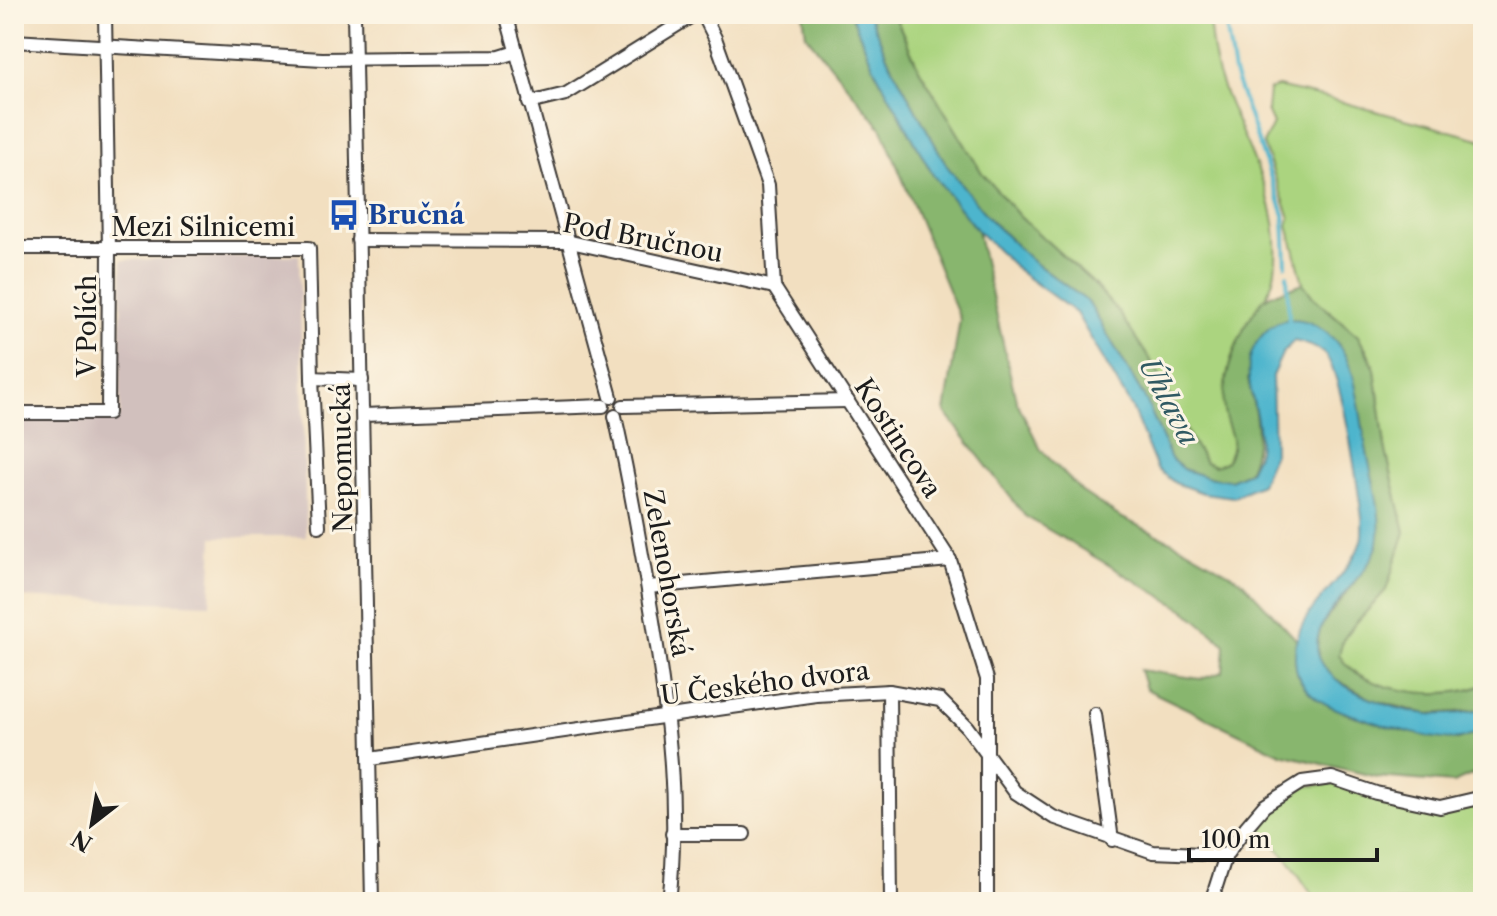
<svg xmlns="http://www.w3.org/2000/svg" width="1497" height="916" viewBox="0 0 1497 916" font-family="'Libre Caslon Text',serif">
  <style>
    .industrial { fill: #d1c0bd }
    .green { fill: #abd47f; stroke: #64784e; stroke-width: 2 }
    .forest { fill: #88b66e; stroke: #526945; stroke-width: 2 }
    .water { fill: #4eb5cd; stroke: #356874; stroke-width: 2 }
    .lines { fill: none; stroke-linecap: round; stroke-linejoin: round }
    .stream { stroke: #4eb5cd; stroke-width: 4 }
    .minor-casing { stroke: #3c3935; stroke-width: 16 }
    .minor { stroke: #fff; stroke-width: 12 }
    .labels { text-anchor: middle; stroke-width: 6; stroke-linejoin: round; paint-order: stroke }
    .transit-label { font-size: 26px; font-weight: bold; fill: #164399; stroke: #fcf5e5; text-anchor: start }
    .street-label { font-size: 26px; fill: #1c1c1c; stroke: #fcf5e5 }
    .water-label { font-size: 28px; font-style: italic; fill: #305963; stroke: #fcf5e5 }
  </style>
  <rect width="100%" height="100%" fill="#fcf5e5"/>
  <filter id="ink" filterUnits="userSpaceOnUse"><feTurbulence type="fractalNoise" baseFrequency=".0125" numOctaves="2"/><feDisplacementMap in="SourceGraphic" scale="16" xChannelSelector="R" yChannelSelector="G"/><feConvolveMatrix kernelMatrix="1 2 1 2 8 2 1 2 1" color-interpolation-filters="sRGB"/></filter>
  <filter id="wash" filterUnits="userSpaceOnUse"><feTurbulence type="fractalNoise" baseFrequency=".006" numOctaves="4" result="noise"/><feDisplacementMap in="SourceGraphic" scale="32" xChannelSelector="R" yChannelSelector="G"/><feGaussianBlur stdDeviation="1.8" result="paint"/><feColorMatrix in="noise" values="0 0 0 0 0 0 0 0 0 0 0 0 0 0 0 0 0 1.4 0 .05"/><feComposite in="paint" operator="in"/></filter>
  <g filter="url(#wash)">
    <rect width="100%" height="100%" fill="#f2dfc0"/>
    <polygon class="industrial" points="299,255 306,537 213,537 210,604 14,597 14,418 120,418 122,260"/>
    <g class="green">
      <path d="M894,14H1208C1211,34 1212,55 1218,74C1239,140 1285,198 1275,270C1272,295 1253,314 1241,335C1224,367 1220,407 1234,441L1226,462L1215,466L1205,462L1190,438L1157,370L1093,283L1020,217L982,173L918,67Z"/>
      <path d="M1277,87L1327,98L1483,140V685C1445,702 1361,693 1338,655L1343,640L1354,625L1386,590L1405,532L1385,447L1375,369L1366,348L1347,326L1313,297L1303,283L1288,225L1290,218L1263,144L1273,124L1267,111L1269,90Z"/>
      <polygon points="1335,784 1391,802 1444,814 1483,804 1483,902 1317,902 1289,861 1262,831 1267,812 1305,786"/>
    </g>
    <g class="forest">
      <polygon points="803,14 851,14 874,68 933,175 977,230 1016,400 1041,450 1082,492 1120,517 1181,546 1242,581 1296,639 1295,661 1345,713 1404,731 1458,740 1483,730 1483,770 1453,783 1377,777 1281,754 1146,689 1140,670 1201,679 1223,672 1225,644 1185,610 1025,516 945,412 960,319 882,129 806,35"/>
      <path d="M869,14H894L918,67L982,173L1020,217L1093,283L1119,313L1157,370L1190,438L1205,462L1215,466L1226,462C1240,439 1227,433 1224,410C1220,379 1242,323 1263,300C1271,292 1292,288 1303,283L1313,297L1358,336L1375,369L1385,447L1405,532L1386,590L1354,625L1343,640L1339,655C1361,693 1445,702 1483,685V710L1427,714L1373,700L1332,677L1320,662L1317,646L1320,627L1369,563L1378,544V516L1352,372L1311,323L1248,379C1256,414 1263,438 1248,472L1230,480L1206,477L1183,469L1171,459L1146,400L1088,302L1031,260L989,219L947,166L889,61Z"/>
    </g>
    <path class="water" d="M851,14H869L889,61L947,166L989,219L1031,260L1088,302L1146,400L1171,459L1183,469L1206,477L1230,480L1249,472C1251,465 1257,457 1258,450C1265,404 1224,364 1273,325C1284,317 1301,318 1313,324C1320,328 1332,336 1337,343C1344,351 1350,366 1353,375C1359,399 1362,423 1366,447C1371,476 1384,514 1378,543C1369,582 1298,621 1322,663C1338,692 1398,711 1429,714C1447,715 1465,713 1483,710V730C1476,733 1468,738 1460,739C1441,743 1385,726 1365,719C1338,711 1302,699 1296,668C1286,610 1347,587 1361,541C1363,534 1362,525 1362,517C1357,486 1343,369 1323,353C1315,346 1304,343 1294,341L1283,352L1272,376L1274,453L1261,484L1233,497L1203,493L1175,483L1157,469L1132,408L1076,313L1020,272L977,230L933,175L874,68Z"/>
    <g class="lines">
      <g class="stream">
        <polyline points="1224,14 1234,73 1284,215 1286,265"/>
        <polyline points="1287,275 1289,321"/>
      </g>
    </g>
  </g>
  <g filter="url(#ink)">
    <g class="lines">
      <defs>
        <g id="minor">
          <polyline points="354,14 372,902"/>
          <polyline points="506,14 611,397"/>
          <polyline points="703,14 715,38 768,185 774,287 950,560 987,679 987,902"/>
          <polyline points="14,41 322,59 500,57 516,52"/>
          <polyline points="529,103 566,94 695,14"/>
          <polyline points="358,240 566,241 774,287"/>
          <polyline points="14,248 309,248 312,378 362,380"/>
          <polyline points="312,378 319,526"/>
          <polyline points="623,406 848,401"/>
          <polyline points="14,413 108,413 109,249 105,14"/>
          <polyline points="363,415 603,406"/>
          <path d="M615,416C630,484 642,552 653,621C668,714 680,808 669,902"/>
          <polyline points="648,587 950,560"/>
          <polyline points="889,691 891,902"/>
          <polyline points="1095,714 1112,840"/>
          <polyline points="370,759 816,695 889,691 940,700 967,727 1015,792 1053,817 1153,852 1226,855"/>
          <polyline points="672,834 744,834"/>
          <polyline points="1211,902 1226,855 1246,827 1264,806 1302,782 1332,778 1376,793 1440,807 1483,797"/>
        </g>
      </defs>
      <use href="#minor" class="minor-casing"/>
      <use href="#minor" class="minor"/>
    </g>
  </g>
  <defs>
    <symbol id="bus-bare" viewBox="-9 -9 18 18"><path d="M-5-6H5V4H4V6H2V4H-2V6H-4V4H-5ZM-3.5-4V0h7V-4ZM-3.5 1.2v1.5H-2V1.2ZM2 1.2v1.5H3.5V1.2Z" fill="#1a4fb4" stroke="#fcf5e5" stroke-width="2.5" paint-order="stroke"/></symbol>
  </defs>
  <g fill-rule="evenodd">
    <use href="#bus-bare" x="322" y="193" width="44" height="44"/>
  </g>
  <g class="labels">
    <g class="transit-label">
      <text x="368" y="224">Bručná</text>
    </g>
    <g class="street-label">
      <text x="203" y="236">Mezi Silnicemi</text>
      <text transform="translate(643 238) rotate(11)" y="9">Pod Bručnou</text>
      <text transform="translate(87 326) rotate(-90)" y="9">V Polích</text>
      <text transform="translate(898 438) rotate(57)" y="9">Kostincova</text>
      <text transform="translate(342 458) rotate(-91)" y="9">Nepomucká</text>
      <text transform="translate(667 573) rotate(80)" y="9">Zelenohorská</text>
      <text transform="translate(765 683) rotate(-7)" y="9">U Českého dvora</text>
    </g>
    <g class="water-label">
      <text transform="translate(1169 401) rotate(62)" y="10">Úhlava</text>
    </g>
  </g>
  <rect width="1497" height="916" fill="none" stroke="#fcf5e5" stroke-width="48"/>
  <g transform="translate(92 824) rotate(211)" stroke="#fcf5e5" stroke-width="6" paint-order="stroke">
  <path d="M0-6L14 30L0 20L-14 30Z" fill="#1c1c1c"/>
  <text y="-12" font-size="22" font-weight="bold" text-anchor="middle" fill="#1c1c1c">N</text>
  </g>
  <path d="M1189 848v12h188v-12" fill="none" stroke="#1c1c1c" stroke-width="4"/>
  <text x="1201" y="848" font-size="24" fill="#1c1c1c" stroke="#fcf5e5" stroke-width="6" paint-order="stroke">100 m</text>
</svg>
